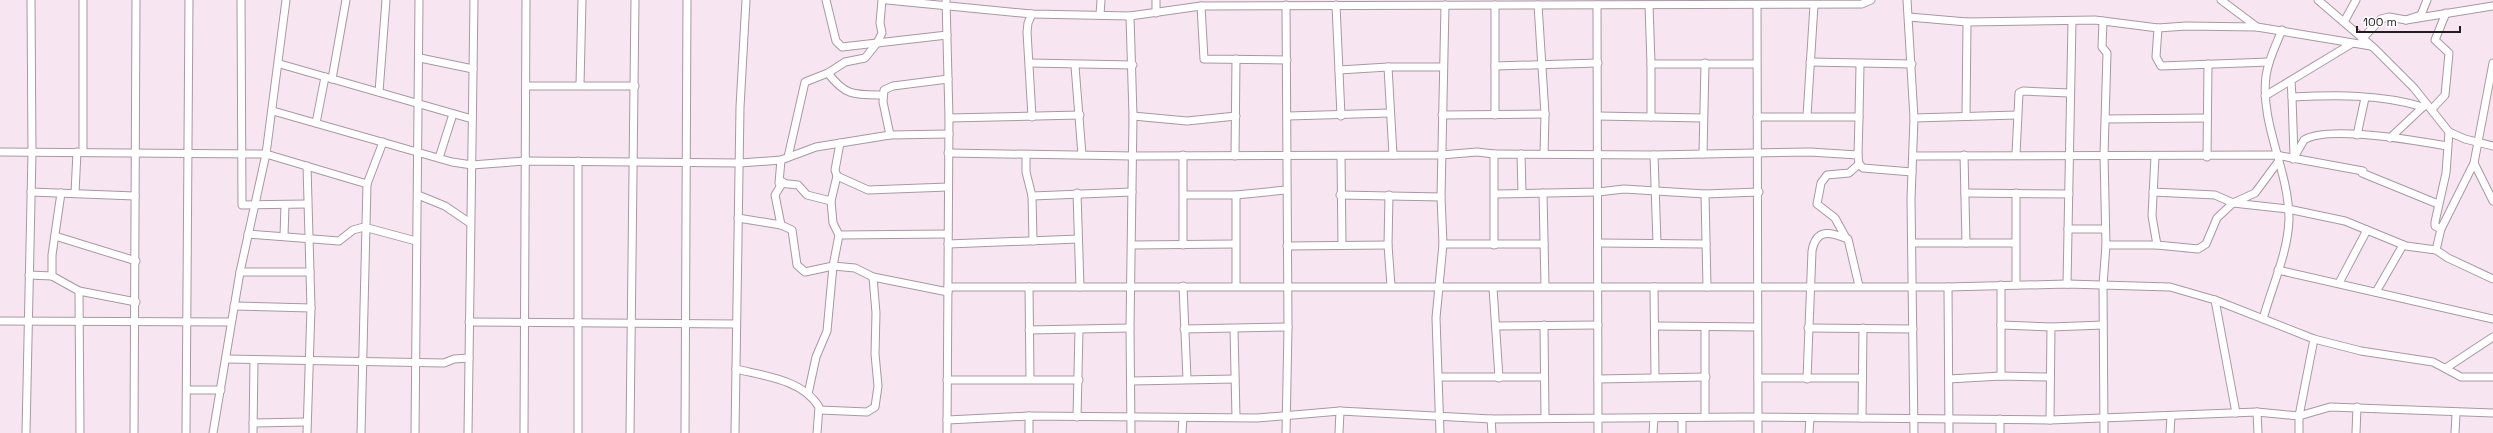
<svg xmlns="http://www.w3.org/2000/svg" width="2493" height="433" viewBox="0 0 2493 433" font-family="'Space Grotesk',sans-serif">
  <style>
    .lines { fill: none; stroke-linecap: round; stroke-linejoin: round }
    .minor-casing { stroke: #a898a3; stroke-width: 9 }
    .minor { stroke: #fff; stroke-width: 7 }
  </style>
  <rect width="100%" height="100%" fill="#f7e6f2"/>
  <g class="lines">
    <defs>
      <g id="minor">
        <polyline points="241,0 242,205 307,204"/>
        <polyline points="826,0 836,41 842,47 947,35"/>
        <polyline points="887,0 1032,14 1130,16 1201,6 1862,4 1871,0"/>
        <polyline points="946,0 949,118 947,433"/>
        <polyline points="1156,0 1156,13"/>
        <polyline points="1907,0 1914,118 1911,199 1914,433"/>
        <polyline points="2221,0 2257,27"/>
        <polyline points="2318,0 2374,48 2414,88 2449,132 2465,139 2493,146"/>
        <polyline points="1286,5 1288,327 1286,433"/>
        <polyline points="1336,5 1341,116"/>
        <polyline points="1538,5 1545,114 1544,154"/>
        <polyline points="1597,5 1598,433"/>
        <polyline points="1649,5 1651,64"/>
        <polyline points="1757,5 1758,433"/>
        <polyline points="1201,6 1204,59 1287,60"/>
        <polyline points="1032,14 1028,23 1027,32 1032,117"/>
        <polyline points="1100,15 1101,0"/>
        <polyline points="1130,16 1133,116 1130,328 1131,433"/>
        <polyline points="1909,17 1967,22 2095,20 2158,28 2186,26 2257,27 2371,46"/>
        <polyline points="2406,20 2493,6"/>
        <polyline points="2103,21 2102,47 2107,53 2104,155 2106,245 2103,285 2104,433"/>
        <polyline points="2344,22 2356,0"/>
        <polyline points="2158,28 2156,57 2161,66 2269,62"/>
        <polyline points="2362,39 2381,19 2389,17 2406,20 2421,15 2427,0"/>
        <polyline points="420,58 473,69"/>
        <polyline points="1810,62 1912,64"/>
        <polyline points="1030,63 1133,65"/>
        <polyline points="2493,63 2474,163 2493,201"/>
        <polyline points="280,64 472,119"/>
        <polyline points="1075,66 1082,155"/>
        <polyline points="1495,66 1598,63"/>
        <polyline points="1388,67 1393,155"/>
        <polyline points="1339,70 1388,67 1442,67"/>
        <path d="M828,73C845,96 855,95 882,95"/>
        <polyline points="332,79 346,0"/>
        <path d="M2291,81L2292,97C2335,95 2381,94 2423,107"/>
        <polyline points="580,85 582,0"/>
        <polyline points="527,86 635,86"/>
        <polyline points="379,92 386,0"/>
        <polyline points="2265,96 2351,44"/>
        <polyline points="2292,97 2294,156"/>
        <polyline points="2432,109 2445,95 2449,53 2435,40 2446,13"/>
        <polyline points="273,111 452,162 472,165 525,161 740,163 781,160 816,147 890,135 949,134"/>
        <polyline points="1442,115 1545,114"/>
        <polyline points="1495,115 1495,5"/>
        <polyline points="1133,116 1187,121 1236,116"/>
        <polyline points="1288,116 1390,113"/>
        <polyline points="1598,116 1703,118"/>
        <polyline points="1807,116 1814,5"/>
        <polyline points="1966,116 1967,22"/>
        <polyline points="1651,117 1651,64 1756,64"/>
        <polyline points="1757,117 1859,117 1858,155"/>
        <polyline points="1859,117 1860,65"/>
        <polyline points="949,118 1080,115"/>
        <polyline points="1914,118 2017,115"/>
        <polyline points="2106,119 2207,118"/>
        <polyline points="316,123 325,77"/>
        <polyline points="890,135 883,102 884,90 893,86 948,79"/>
        <polyline points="2357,135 2365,98"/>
        <polyline points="2390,138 2425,105"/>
        <polyline points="0,152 266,154 367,184 383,142"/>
        <polyline points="83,152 83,0"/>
        <polyline points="948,153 1133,156 1441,155 1477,152 1494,154"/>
        <polyline points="1521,154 1522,193"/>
        <polyline points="1703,154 1705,63"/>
        <polyline points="2016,154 2019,93 2023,91 2069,93"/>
        <polyline points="1026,155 1026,172 1032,196 1033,241"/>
        <polyline points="1964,155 1966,243"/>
        <polyline points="1235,156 1236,59"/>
        <polyline points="1341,156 1342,245"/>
        <polyline points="1914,156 2276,155 2363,171 2362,173 2438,204"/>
        <polyline points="2155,156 2152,216 2157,245"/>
        <polyline points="788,157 805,82 828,73 845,62 865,58 877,43 882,33 880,23 882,0"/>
        <polyline points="2207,157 2208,64"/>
        <polyline points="439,158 453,114"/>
        <path d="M2293,159L2304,140C2327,125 2419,141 2447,146"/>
        <polyline points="781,160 779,183 798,185 807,195 831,201"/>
        <polyline points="307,166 311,308 307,433"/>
        <polyline points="837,176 868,190 948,187"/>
        <polyline points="31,192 135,196"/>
        <polyline points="2153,192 2215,195 2233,203 2288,209 2345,221 2406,246 2436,250 2448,258 2493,279"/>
        <polyline points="75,193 77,152"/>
        <polyline points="1077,193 1080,287"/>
        <polyline points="1543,193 1545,286"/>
        <polyline points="1965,193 2069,194"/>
        <polyline points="2016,193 2016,285"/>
        <polyline points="1495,194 1598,192 1624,189 1705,194 1759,192"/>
        <polyline points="1705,194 1707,287"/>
        <polyline points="418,195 445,206 470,223"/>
        <polyline points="1184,195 1236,195 1286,190"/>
        <polyline points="1340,195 1441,197"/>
        <polyline points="1389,195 1388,245 1391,286"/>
        <polyline points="1032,196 1132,192"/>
        <polyline points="738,218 781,225 792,230 797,265 805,272 833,266 855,268 873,277 948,292"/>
        <polyline points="781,225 775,195 783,182"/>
        <polyline points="2068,229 2105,229"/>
        <polyline points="2441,229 2435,226 2435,222 2446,173 2449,132"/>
        <polyline points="248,234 339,241 353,230 364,227 416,241"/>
        <polyline points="839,235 833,223 831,201 837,176 835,170 840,143"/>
        <polyline points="55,236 136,261"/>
        <polyline points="284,236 285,205"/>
        <polyline points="1846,238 1835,218 1817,204 1821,183 1827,175 1849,173 1859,164"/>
        <polyline points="1598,243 1706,244"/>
        <polyline points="1657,243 1654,155 1810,152 1858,155 1859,164 1863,168 1912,172"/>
        <polyline points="1913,243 2015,243"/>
        <polyline points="948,244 1078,239"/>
        <polyline points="1443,244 1544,244"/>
        <polyline points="1132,245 1235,244"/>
        <polyline points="1183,245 1183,155"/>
        <polyline points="1494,245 1494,154 1654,155"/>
        <polyline points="2106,245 2157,245 2198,249 2206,244 2217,218 2233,203 2255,193 2278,162"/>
        <polyline points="1287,246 1388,245"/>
        <polyline points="2436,250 2441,229 2474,163"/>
        <polyline points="2278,270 2493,319"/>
        <polyline points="240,272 310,272"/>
        <polyline points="29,275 52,276 79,291 136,302"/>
        <polyline points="52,276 52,255 61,193"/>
        <polyline points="2339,283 2367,230"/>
        <polyline points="2067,284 2072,21"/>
        <polyline points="1183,286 1187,379"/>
        <polyline points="1236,286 1236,195"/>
        <polyline points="948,287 1948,287 2067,284 2170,287 2215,300 2314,339 2361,351 2433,362 2461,377 2493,377"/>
        <polyline points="1029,287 1030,379"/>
        <polyline points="1654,287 1655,377"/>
        <polyline points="1948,287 1949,433"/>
        <polyline points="1493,288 1499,378"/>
        <polyline points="79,291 80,433"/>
        <polyline points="2376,292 2403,245"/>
        <polyline points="2215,300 2236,413"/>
        <polyline points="234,306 311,308"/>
        <path d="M2263,319C2272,286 2288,253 2289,219C2289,170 2260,125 2266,76C2268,60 2276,45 2282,30"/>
        <polyline points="0,321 231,322"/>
        <polyline points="469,322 736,324"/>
        <polyline points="1544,325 1545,418"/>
        <polyline points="2001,325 2051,327"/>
        <polyline points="1497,326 1598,325"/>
        <polyline points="1655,326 1757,327"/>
        <polyline points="1705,327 1705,417"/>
        <polyline points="1808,328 1913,329"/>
        <polyline points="1184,329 1288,327"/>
        <polyline points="1234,329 1236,417"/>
        <polyline points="1029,330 1130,328"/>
        <polyline points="226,359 444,363 454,359 469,358"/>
        <polyline points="2446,368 2493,337"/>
        <path d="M736,369C765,376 803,380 819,407L817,433"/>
        <polyline points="2001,376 2001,285"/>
        <polyline points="1439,377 1543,377"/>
        <polyline points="1758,378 1862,378"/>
        <polyline points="1598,379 1706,377"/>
        <path d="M1807,379L1812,251C1816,228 1830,232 1848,239L1859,286"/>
        <polyline points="1949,379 2001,376 2050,377"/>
        <polyline points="947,380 1079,380"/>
        <polyline points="1131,381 1235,379"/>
        <polyline points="187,390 221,390"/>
        <polyline points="808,394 816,357 827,331 833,266 839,235 947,234"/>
        <polyline points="820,410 867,412 875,407 878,386 875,354 876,313 873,277"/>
        <polyline points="2257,412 2258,433"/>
        <polyline points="1077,417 1079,330"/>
        <polyline points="1682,418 1682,433"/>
        <polyline points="1862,418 1863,328"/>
        <polyline points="1491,419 1492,433"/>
        <polyline points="2000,419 2000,433"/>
        <polyline points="947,420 1029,416 1257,418 1340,411 1491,419 1744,417 2050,420 2257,412 2299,416 2330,407 2493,413"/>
        <polyline points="2050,420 2051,327 2103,325"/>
        <polyline points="253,423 307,422"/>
        <polyline points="26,433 32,153 31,0"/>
        <polyline points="134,433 136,0"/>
        <polyline points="186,433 189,0"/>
        <polyline points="213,433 240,272 266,154 286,0"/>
        <polyline points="253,433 254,360"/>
        <polyline points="361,433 367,184"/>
        <polyline points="415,433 419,0"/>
        <polyline points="468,433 474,0"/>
        <polyline points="524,433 526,0"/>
        <polyline points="578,433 578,161"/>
        <polyline points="630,433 635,0"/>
        <polyline points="685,433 687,0"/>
        <polyline points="735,433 740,107 746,0"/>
        <polyline points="1029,433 1029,416"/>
        <polyline points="1182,433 1183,418"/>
        <polyline points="1339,433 1340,411"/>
        <polyline points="1440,433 1436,318 1443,244 1441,197 1445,5"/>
        <polyline points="1653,433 1654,418"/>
        <polyline points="1809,433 1810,418"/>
        <polyline points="2170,433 2171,416"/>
        <polyline points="2299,433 2299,416 2314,339"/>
        <polyline points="2356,433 2357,407"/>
        <polyline points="2455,433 2456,414"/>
      </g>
    </defs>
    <use href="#minor" class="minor-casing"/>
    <use href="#minor" class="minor"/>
  </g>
  <path d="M2357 26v6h103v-6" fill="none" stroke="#231d22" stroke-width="2"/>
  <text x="2363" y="26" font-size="12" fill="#231d22" stroke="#ffffff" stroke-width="3" paint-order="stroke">100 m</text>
</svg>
